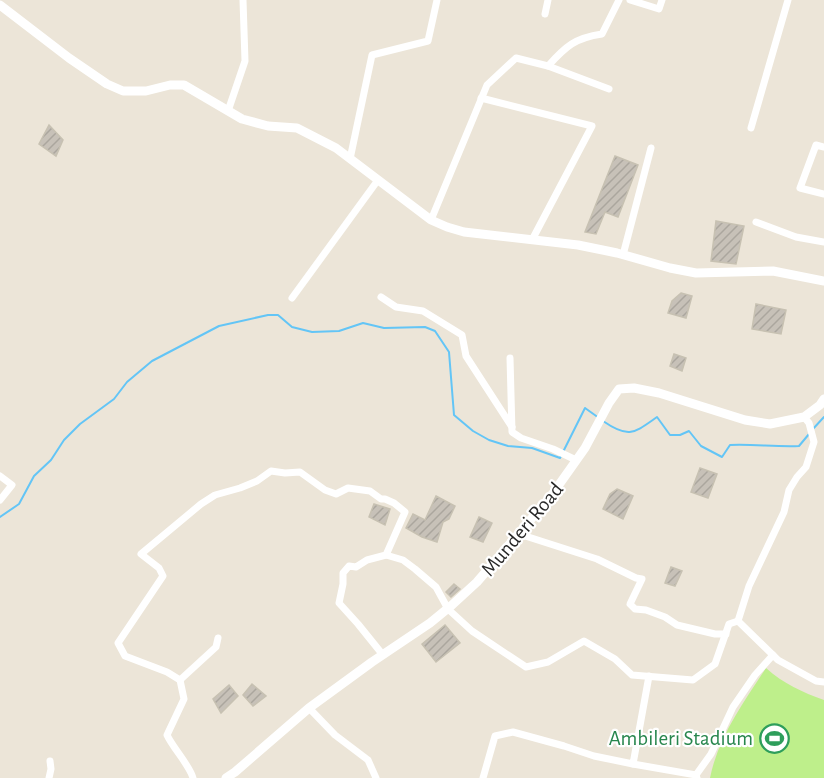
<svg xmlns="http://www.w3.org/2000/svg" width="824" height="778" viewBox="0 0 824 778" font-family="'Alegreya Sans',sans-serif">
  <style>
    .pitch { fill: #beef8b }
    .lines { fill: none; stroke-linecap: round; stroke-linejoin: round }
    .stream { stroke: #63c5f6; stroke-width: 2 }
    .building { fill: url(#building-hatch); stroke: #c7c1b2; stroke-width: 1.5 }
    .minor { stroke: #fff; stroke-width: 7 }
    .secondary { stroke: #fff; stroke-width: 9 }
    .labels { text-anchor: middle; stroke-width: 4.5; stroke-linejoin: round; paint-order: stroke }
    .street-label { font-size: 21px; fill: #282828; stroke: #fff }
    .leisure-label { font-size: 21px; fill: #27864d; stroke: #fff; text-anchor: end }
  </style>
  <defs>
    <pattern id="building-hatch" width="6" height="6" patternUnits="userSpaceOnUse" patternTransform="scale(1.5)"><rect width="6" height="6" fill="#c7c1b8"/><path d="M-1 1l2-2M0 6l6-6M5 7l2-2" fill="none" stroke="#aba69e"/></pattern>
  </defs>
  <rect width="100%" height="100%" fill="#ece5d8"/>
  <path class="pitch" d="M766,668C784,684 802,692 824,700V778H710C718,737 744,702 766,668Z"/>
  <g class="lines">
    <g class="stream">
      <path d="M603,421C629,439 634,433 657,417L670,435H680L689,431L701,446L722,457L730,445C754,444 776,447 799,446L809,434"/>
      <polyline points="812,430 824,417"/>
      <polyline points="0,517 19,504 34,476 51,460 64,440 80,424 114,399 127,382 152,361 219,326 268,315 278,315 292,327 312,332 339,331 363,323 384,328 425,327 435,331 449,352 454,415 473,431 489,440 508,446 532,448 560,458 585,408 599,418"/>
    </g>
  </g>
  <g class="building">
    <polygon points="49,125 63,140 56,156 39,144"/>
    <polygon points="615,156 638,165 618,217 605,212 596,234 585,232"/>
    <polygon points="716,221 744,226 736,264 711,261"/>
    <polygon points="681,293 692,296 686,318 668,313 672,301"/>
    <polygon points="756,304 786,310 781,334 752,329"/>
    <polygon points="674,354 686,358 682,371 670,366"/>
    <polygon points="700,468 717,474 708,498 691,492"/>
    <polygon points="617,489 633,496 623,519 603,509 610,494"/>
    <polygon points="436,496 455,506 449,519 443,522 437,542 422,537 406,528 413,514 425,520"/>
    <polygon points="374,504 390,509 385,525 369,517"/>
    <polygon points="479,517 492,523 483,542 470,537"/>
    <polygon points="671,567 682,571 675,586 665,583"/>
    <polygon points="454,584 460,589 451,597 446,592"/>
    <polygon points="445,625 460,643 436,662 422,644"/>
    <polygon points="252,684 266,696 253,706 243,695"/>
    <polygon points="229,685 238,696 221,713 213,699"/>
  </g>
  <g class="lines">
    <g class="minor">
      <polyline points="630,0 659,9 662,0"/>
      <polyline points="545,14 548,0"/>
      <polyline points="548,66 609,89"/>
      <polyline points="481,98 592,126 532,240"/>
      <polyline points="228,111 245,61 243,0"/>
      <polyline points="751,128 788,0"/>
      <polyline points="824,147 816,145 800,188 824,194"/>
      <polyline points="350,159 372,55 428,41 437,0"/>
      <path d="M431,220L487,85L516,58L548,66C566,46 575,38 602,34L619,0"/>
      <polyline points="756,222 796,237 824,242"/>
      <polyline points="623,255 651,148"/>
      <polyline points="381,297 396,307 423,311 462,335 466,356 512,427"/>
      <polyline points="292,298 378,180"/>
      <polyline points="510,358 512,432 521,438 553,449 576,460"/>
      <polyline points="0,476 12,485 0,500"/>
      <polyline points="519,534 597,559 636,578 642,579 630,604 635,609 646,610 665,617 677,625 715,634 726,634"/>
      <polyline points="386,555 403,560 415,569 436,587 448,609 472,631 526,667 548,662 584,641 615,659 632,675 693,680 715,664 729,624 738,621 778,660 816,681 824,682"/>
      <polyline points="738,621 749,586 784,512 789,490 797,477 806,467 814,442 809,423 804,417"/>
      <polyline points="180,680 216,647 218,638"/>
      <polyline points="309,708 335,735 368,760 376,778"/>
      <polyline points="633,764 696,775 697,778"/>
      <polyline points="696,775 711,754 733,707 755,675 773,655"/>
      <polyline points="49,778 51,769 50,761"/>
      <path d="M193,778C190,766 173,748 167,735L184,699L180,680L167,672L125,656L118,643L163,576L159,568L141,554L201,504L215,495L240,488L257,481L271,471L285,473L300,472L325,490L336,494L348,488L370,491L381,499H385L394,503L405,512L386,555L367,560L356,567L349,566L343,573V584L339,603L358,624L383,655"/>
      <polyline points="483,778 495,736 513,732 564,746 594,756 633,764 649,676"/>
    </g>
    <g class="secondary">
      <polyline points="0,5 69,58 107,84 123,91 146,91 170,85 184,85 242,119 268,126 297,128 336,148 431,220 447,227 464,232 578,245 617,253 670,268 696,273 773,271 824,281"/>
      <polyline points="226,778 235,772 309,708 372,662 430,623 452,605 477,582 551,496 585,448 609,403 619,389 634,388 659,393 745,420 770,424 804,417 820,405 824,399"/>
    </g>
  </g>
  <defs>
    <symbol id="stadium-ring" viewBox="-11 -11 22 22"><circle r="9.5" fill="#fff" stroke="#2e9e5b" stroke-width="1.5"/><path d="M0-5a6.5 5 0 1 0 0 10a6.5 5 0 1 0 0-10ZM-3.5-1.8h7v3.6h-7Z" fill="#2e9e5b"/></symbol>
  </defs>
  <g fill-rule="evenodd">
    <use href="#stadium-ring" x="758" y="722" width="33" height="33"/>
  </g>
  <g class="labels">
    <g class="street-label">
      <text transform="translate(522 529) rotate(-50)" y="7">Munderi Road</text>
    </g>
    <g class="leisure-label">
      <text x="753" y="745">Ambileri Stadium</text>
    </g>
  </g>
</svg>
